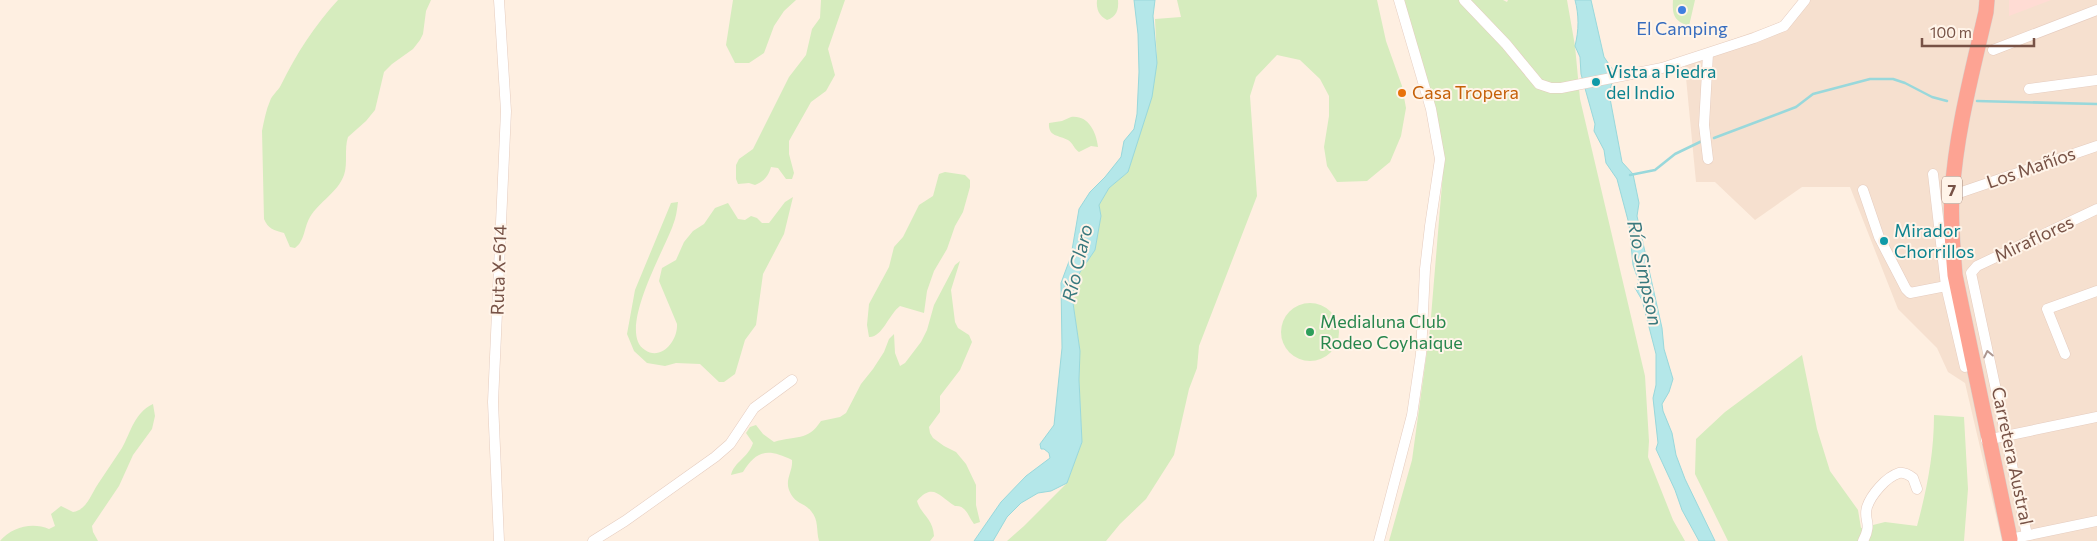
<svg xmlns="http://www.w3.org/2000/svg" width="2097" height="541" viewBox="0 0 2097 541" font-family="Commissioner,sans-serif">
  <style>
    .residential { fill: #f6e0cf }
    .commercial { fill: #ffdcd4 }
    .green { fill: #d6ecbe }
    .water { fill: #b4e7e9; stroke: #99d8db }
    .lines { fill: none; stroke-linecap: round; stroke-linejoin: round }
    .stream { stroke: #99d8db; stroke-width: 2.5 }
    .minor-casing { stroke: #e5ccbf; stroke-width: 11 }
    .highway-casing { stroke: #d9cfcb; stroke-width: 16 }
    .minor { stroke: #fff; stroke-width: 10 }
    .highway { stroke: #fda393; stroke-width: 15 }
    .oneway { stroke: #ad9790 }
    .shop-dot { fill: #3f7fe0; stroke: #fff4e9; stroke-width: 2 }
    .culture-dot { fill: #0f9aa8; stroke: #fff4e9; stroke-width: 2 }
    .food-dot { fill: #e8710a; stroke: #fff4e9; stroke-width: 2 }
    .leisure-dot { fill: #2e9e5b; stroke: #fff4e9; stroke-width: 2 }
    .labels { text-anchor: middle; stroke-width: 4; stroke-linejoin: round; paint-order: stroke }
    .shield { fill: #fff4e9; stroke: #a08377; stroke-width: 1 }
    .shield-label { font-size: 16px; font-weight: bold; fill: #775246 }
    .shop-label { font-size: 18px; fill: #366cbe; stroke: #fff4e9 }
    .culture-label { font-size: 18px; fill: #0d838f; stroke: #fff4e9; text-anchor: start }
    .food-label { font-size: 18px; fill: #c56008; stroke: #fff4e9; text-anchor: start }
    .street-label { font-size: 18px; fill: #775246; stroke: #fff4e9 }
    .leisure-label { font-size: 18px; fill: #27864d; stroke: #fff4e9; text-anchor: start }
    .water-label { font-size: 19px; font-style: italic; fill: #39797e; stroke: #fff4e9 }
  </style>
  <rect width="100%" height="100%" fill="#feefe1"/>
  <polygon class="residential" points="1799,0 2097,0 2097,541 2002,541 1965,383 1948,372 1937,348 1898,309 1850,187 1802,187 1755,220 1715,182 1696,182 1684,57 1781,22"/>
  <polygon class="commercial" points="2009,0 2051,0 2009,16"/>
  <g class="green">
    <path d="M338,0H431L426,11L423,34L420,40L413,49L392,64L384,72L375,110L366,121L348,137C344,149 348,163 344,175C338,192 319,202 310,217C304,227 305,241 295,248L290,247L284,233C274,230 268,229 264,219L262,131C264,121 266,110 270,101C272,95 278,91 281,85C296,54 315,25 338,0Z"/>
    <polygon points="733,0 796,0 784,11 774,26 764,53 749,63 735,63 726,45"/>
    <path d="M821,0H845L828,49L835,75L826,91L811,102L789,141V154L794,173L792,179H786L778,168L771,167C768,177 764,181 755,185L749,183L738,184L736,179V165L739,159L753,149L789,77L806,55L812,29L820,18Z"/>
    <path d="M1097,0H1118C1119,10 1116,17 1107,20C1099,16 1096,9 1097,0Z"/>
    <polygon points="1177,0 1377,0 1386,41 1402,86 1406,108 1401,136 1390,162 1367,181 1337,182 1327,166 1324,147 1329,116 1329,96 1320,79 1300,60 1277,55 1256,77 1250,96 1257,196 1199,346 1197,368 1189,389 1174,455 1146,499 1120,524 1106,541 1007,541 1024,526 1067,483 1082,442 1079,380 1080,351 1072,296 1080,272 1095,250 1101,216 1099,205 1109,188 1128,172 1157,63 1155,19 1181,17"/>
    <polygon points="1403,0 1503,0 1507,2 1508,0 1567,0 1575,46 1580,99 1645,376 1649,441 1648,457 1673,520 1685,541 1389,541 1412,460 1430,329 1444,160"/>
    <path d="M1673,0H1695L1689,26C1674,21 1672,15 1673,0Z"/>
    <path d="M1071,117C1088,115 1096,131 1098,147L1091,146L1079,152C1074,149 1073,143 1068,140C1059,135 1048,137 1049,123L1062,121Z"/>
    <path d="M945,172L965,175L970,180V187L963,212L955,226L947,249L934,271L927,291L924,313L900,306C889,314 882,338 869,337L867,325L869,304L889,267L894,247L903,237L919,205L933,196L939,174Z"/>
    <path d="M793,197L784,234L763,274L756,325L745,340L735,374L724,382H719L700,364L676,363L665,366L647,363L634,351L627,334L635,290L671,203L678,202C677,210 676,218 673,225C665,249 616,332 645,350C661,361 678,341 677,324L659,281L662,268L676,260L684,242L693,231L704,224L715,208L728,203L738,219L745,220L751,216L757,218L762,223H769L785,202Z"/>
    <path d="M960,261L951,290L955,322L958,328L969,335L972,342L960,370L940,396V412L929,427L930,433L933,438L944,446L956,452L966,464L976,485V505L980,522L974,524C968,516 966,505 955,506C940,497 933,482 917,501C921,515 933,518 934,536L930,541H819C816,530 819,520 811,511C804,502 795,505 789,490C785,479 793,471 792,460C769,449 757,449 743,472L731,475C734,462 748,458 753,443L746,433L750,427L756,425L763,434L774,442C796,435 807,442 821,421L840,417L846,413L861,384L873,369L884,352L889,339L894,334L895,353L900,366L905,363L921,342L927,330L934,305L955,265Z"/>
    <circle cx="1310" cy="332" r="29"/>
    <path d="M1802,355L1817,429L1830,471L1858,510L1861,528L1885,522L1917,526C1927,489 1934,454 1934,415L1964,417L1968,489L1964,541H1728L1695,474L1696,439L1725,412Z"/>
    <path d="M153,404L155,416L152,429L133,455L119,486L92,526L93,532L98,541H0C12,527 32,522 49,529L55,526L51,514L61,506L73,512C87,510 91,494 98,484C106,472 114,460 122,448C131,432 134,413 153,404Z"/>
  </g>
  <g class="water">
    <polygon points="1134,0 1155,0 1153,16 1157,63 1152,97 1128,172 1109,188 1099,205 1101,216 1095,250 1080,272 1072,296 1080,351 1079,380 1082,442 1067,483 1051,491 1038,493 1021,503 1007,517 993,541 974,541 1001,502 1026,476 1050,458 1049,453 1044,449 1041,449 1040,444 1054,425 1062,348 1061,283 1071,256 1079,209 1090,192 1105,177 1121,157 1124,141 1134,129 1137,114 1139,72 1138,34"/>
    <path d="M1575,0H1591L1604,57L1615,73L1609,93L1622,162L1633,174L1639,203L1637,216L1662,328L1664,349L1673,379L1669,392L1662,404L1663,411L1672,433L1676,455L1685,479L1715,541H1699L1682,510L1675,490L1656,449L1658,443L1653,398L1656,385V354L1642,300L1635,288L1639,282L1633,265L1629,224L1617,179L1606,163L1604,150L1594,131L1595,124L1581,74L1580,57L1575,46C1579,30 1579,15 1575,0Z"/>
  </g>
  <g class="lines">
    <g class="stream">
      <polyline points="1977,101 2097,104"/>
      <polyline points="1714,138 1796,107 1813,94 1870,79 1893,79 1905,83 1932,97 1947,101"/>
      <polyline points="1630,175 1655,170 1675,154 1702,141"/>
    </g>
    <defs>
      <g id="minor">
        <polyline points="1464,0 1506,44 1539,84 1551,88 1561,88 1662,68 1754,38 1784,26 1805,0"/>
        <polyline points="1993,50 2097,10"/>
        <polyline points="1708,54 1704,125 1708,159"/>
        <polyline points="2029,89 2097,80"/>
        <polyline points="1933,174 1946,286 1965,367"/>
        <polyline points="1863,190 1879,237 1906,289 1910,293 1946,286"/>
        <polyline points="1947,197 2097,146"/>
        <polyline points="2065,354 2047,309 2097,291"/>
        <polyline points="1986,440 2097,417"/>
        <polyline points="2027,535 1971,273 1977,266 2097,209"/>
        <polyline points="2010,539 2097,521"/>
        <polyline points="499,541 493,402 506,111 499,0"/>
        <polyline points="593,541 625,521 715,457 730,444 754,408 792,380"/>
        <polyline points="1379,541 1412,415 1421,354 1425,269 1430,226 1440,159 1431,109 1399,0"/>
        <path d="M1863,541C1873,522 1863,521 1867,507C1871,495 1886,477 1899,473C1904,472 1909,475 1913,478L1917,489"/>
      </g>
      <path id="highway" d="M1987,0L1986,12C1972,73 1956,132 1952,194C1950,221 1953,248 1955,275L2010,539"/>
    </defs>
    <use href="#minor" class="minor-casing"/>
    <use href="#highway" class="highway-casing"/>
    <use href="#minor" class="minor"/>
    <use href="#highway" class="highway"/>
  </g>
  <defs><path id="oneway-chevron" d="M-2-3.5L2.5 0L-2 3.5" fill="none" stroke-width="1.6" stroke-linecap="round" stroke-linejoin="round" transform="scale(1.25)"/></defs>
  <use class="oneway" href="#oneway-chevron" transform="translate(1988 354) rotate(-102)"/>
  <circle class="shop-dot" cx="1682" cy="10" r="5"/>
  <g class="culture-dot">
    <circle cx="1596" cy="82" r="5"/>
    <circle cx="1884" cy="241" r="5"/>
  </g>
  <circle class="food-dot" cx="1402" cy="93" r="5"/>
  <circle class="leisure-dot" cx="1310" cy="332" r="5"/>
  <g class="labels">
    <rect class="shield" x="1942" y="176.5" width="20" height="27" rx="4"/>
    <g class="shield-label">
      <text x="1952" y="196">7</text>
    </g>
    <g class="shop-label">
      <text x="1682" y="35">El Camping</text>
    </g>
    <g class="culture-label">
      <text x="1606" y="78">Vista a Piedra<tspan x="1606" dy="21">del Indio</tspan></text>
      <text x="1894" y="237">Mirador<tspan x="1894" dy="21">Chorrillos</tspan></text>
    </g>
    <g class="food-label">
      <text x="1412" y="99">Casa Tropera</text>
    </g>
    <g class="street-label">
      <text transform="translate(2031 168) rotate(-19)" y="6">Los Mañíos</text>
      <text transform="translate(2034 239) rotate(-25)" y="6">Miraflores</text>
      <text transform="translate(499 270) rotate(-88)" y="6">Ruta X-614</text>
      <text transform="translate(2012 456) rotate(78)" y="6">Carretera Austral</text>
    </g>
    <g class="leisure-label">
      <text x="1320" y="328">Medialuna Club<tspan x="1320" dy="21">Rodeo Coyhaique</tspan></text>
    </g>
    <g class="water-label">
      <text transform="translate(1077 263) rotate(-77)" y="7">Río Claro</text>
      <text transform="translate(1645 273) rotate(78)" y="7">Río Simpson</text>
    </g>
  </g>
  <path d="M1922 38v8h112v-8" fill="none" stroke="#775246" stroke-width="2.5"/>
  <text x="1930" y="38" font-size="15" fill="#775246" stroke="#fff4e9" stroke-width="4" paint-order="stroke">100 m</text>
</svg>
